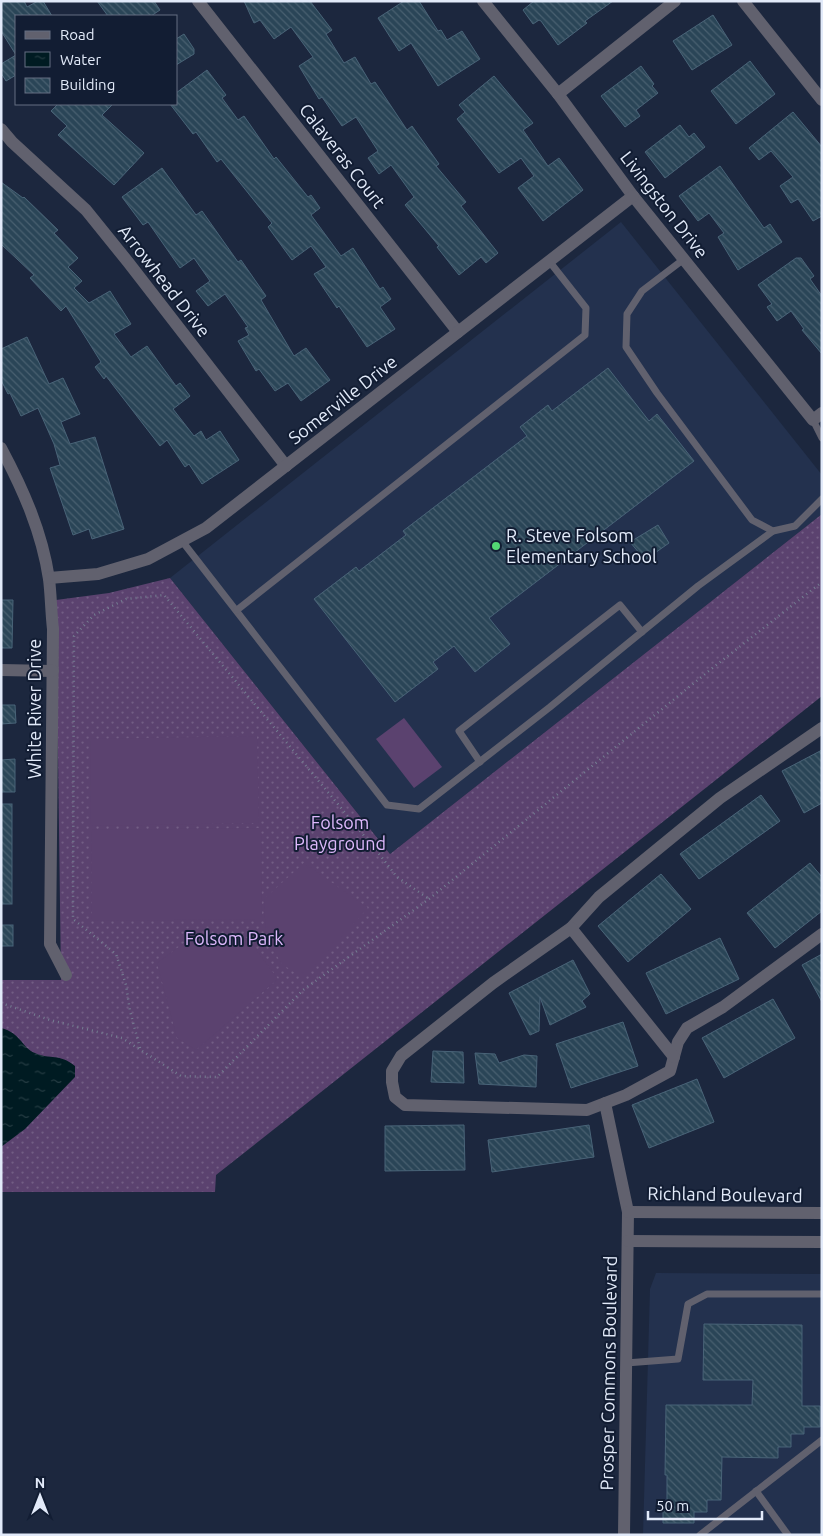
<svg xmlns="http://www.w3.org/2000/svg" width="823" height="1536" viewBox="0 0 823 1536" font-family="Ubuntu,sans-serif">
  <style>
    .built { fill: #23314e }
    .grass { fill: url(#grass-dots) }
    .garden { fill: #5b426f }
    .water { fill: url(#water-ripples) }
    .building { fill: url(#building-back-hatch); stroke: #496478 }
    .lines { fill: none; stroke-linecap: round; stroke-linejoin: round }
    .path { stroke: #757e92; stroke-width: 2.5; stroke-dasharray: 1 4; stroke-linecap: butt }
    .service { stroke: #61616e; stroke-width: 7 }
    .minor { stroke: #61616e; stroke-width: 12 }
    .poi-dot { fill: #53d673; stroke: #121d33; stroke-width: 2 }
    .labels { text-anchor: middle; stroke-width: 4; stroke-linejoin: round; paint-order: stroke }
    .street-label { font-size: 18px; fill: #e2eaf9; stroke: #121d33 }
    .poi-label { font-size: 18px; fill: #e2eaf9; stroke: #121d33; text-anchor: start }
    .park-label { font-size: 18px; fill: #ddb8fb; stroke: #121d33 }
  </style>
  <defs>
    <pattern id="grass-dots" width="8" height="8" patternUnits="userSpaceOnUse" patternTransform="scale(1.25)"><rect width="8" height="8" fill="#5b426f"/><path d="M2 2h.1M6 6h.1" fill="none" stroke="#725d84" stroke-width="1.8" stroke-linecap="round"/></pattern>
    <pattern id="water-ripples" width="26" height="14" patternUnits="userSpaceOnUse" patternTransform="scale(1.25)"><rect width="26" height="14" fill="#001b22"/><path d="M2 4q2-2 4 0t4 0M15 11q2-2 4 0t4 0" fill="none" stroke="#253c43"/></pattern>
    <pattern id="building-back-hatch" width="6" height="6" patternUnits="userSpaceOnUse" patternTransform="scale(1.25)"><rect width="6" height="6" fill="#2a4557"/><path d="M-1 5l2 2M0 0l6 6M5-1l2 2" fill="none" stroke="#496070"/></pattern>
  </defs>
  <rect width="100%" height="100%" fill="#1c273e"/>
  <g class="built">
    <polygon points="621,222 822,475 822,514 390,854 170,578"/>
    <polygon points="656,1273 822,1274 822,1535 643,1535 650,1289"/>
  </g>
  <polygon class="grass" points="822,514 822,696 216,1175 215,1192 1,1192 1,980 61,980 56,600 109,593 170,578 390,854"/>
  <g class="garden">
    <polygon points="404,718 442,767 414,788 376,739"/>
    <polygon points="257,736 259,823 91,826 90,739"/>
    <polygon points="261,828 262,919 92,921 91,830"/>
    <polygon points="304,863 368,908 303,978 282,964 266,938 264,899"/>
    <polygon points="199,932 248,939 278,979 196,1050 177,1038 157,963"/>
  </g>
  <path class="water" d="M1,1028C21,1033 22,1048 35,1053C51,1060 59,1053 75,1066V1077L25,1129L1,1147Z"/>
  <g class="building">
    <polygon points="1,1 24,1 27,7 38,1 43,1 52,16 16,16 16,75 6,81 1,73 1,64 16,55 1,31"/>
    <polygon points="97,1 154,1 160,10 151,16 108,16"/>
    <polygon points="244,1 310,1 332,30 326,34 344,63 355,57 371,84 375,82 407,130 412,126 439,164 436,166 466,202 461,206 498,253 486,263 481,257 459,275 437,247 439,246 405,205 414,197 391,165 379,174 368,158 378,151 356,117 342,126 322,97 319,99 299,66 313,57 291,27 274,39 260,20 254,23"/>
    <polygon points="404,1 419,1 438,31 441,30 447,40 462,31 480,59 438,86 411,43 399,51 378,18"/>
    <polygon points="534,1 613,1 585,21 587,23 558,45 541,21 539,20 533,24 523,10"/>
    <polygon points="713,15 732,45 692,70 673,41"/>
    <polygon points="184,34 194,49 194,54 176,65 176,39"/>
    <polygon points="750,61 775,94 736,124 711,91"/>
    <polygon points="641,66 654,84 652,86 658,93 636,110 640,116 625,127 601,96"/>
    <polygon points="207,70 226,95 222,98 238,120 244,116 274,159 276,157 308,197 311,195 320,208 311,215 341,256 353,248 380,289 383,287 391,299 380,307 395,329 367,347 339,306 337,308 314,274 326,267 311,246 292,260 268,227 272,223 221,159 217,162 196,132 193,134 170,104 176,104 176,93"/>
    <polygon points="494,76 533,123 523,130 548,166 559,158 583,190 543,221 518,188 534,176 521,158 499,173 457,119 465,112 459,105"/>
    <polygon points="58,104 113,104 102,115 144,153 114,185 58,135 67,126 51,111"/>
    <polygon points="793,112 822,147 822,216 813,221 798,199 791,203 780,186 793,177 771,151 759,160 749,148"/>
    <polygon points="680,125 689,137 694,133 705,147 665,178 645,152"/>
    <polygon points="720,166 764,228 770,224 782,242 738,270 718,237 724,233 709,213 698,221 679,196"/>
    <polygon points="162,168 196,215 202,211 238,262 241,260 266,296 261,300 294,356 306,348 330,380 301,401 288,383 275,391 259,369 256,371 238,341 249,335 245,328 248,327 225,294 208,306 196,291 210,281 194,258 180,268 148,222 143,225 122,197"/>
    <polygon points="1,182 23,198 24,197 58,230 54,233 78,258 68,267 82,281 74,288 89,303 110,291 131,324 114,334 131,357 147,346 176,386 180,383 190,396 173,409 194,436 201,431 206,440 220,431 239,460 202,484 189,464 185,467 167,440 160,446 106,376 104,379 95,367 101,362 66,306 61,311 30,278 34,275 1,244"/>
    <polygon points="796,258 801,258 814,276 810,279 822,296 822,354 802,330 804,329 791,311 777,321 767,307 772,304 758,285"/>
    <polygon points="27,337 49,384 63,378 80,414 61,422 70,444 95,437 124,529 92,539 89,529 73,535 50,468 60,465 54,444 38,408 21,416 10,393 8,394 1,380 1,349"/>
    <polygon points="608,368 649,421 657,414 694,461 489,618 510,644 475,672 454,646 433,662 438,669 395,702 314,599 356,567 359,571 406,535 403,531 527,436 520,427 548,405 552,411"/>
    <polygon points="658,525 669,543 645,560 630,542"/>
    <polygon points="1,600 13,600 12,648 1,648"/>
    <polygon points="1,705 15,705 16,723 1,724"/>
    <polygon points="822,750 822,803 804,813 782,771"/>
    <polygon points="15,759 15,792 1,792 1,760"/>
    <polygon points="761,795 780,821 699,879 680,854"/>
    <rect x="1" y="804" width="11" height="100"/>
    <polygon points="810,863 822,877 822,911 775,948 747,913"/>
    <polygon points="661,874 691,909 628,962 598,926"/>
    <rect x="1" y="925" width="12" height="21"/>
    <polygon points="720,938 739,979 666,1014 646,973"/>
    <polygon points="822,954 822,1002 802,965"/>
    <polygon points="573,960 590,994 582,1001 586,1007 550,1025 540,997 539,1031 530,1035 509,993"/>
    <polygon points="773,999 795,1038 724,1078 702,1038"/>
    <polygon points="623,1022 638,1066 571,1088 556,1044"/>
    <polygon points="433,1051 463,1052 464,1083 431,1082"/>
    <polygon points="475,1053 495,1054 499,1063 524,1055 537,1056 536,1087 479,1084"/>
    <polygon points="697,1079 714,1122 649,1148 632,1105"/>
    <polygon points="464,1125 465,1170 385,1171 385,1126"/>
    <polygon points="589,1125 594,1157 492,1172 488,1140"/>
    <polygon points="704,1324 802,1325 802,1406 820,1406 820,1427 804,1427 804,1434 791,1434 791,1447 778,1447 778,1458 722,1457 721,1500 707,1500 707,1512 694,1512 694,1523 663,1523 663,1502 667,1502 667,1475 665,1475 666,1405 752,1405 753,1380 703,1380"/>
  </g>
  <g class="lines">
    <g class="path">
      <polyline points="1,1003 50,1020 122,1038 181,1076 217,1077 303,990 429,899 710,670 822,582"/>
      <polyline points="140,1048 130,1011 126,985 116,954 73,919 74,636 94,615 126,599 164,595 376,850 397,877 429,899"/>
    </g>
    <g class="service">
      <polyline points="684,259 642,291 627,314 626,347 657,393 752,520 773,531"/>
      <polyline points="813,420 822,438"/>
      <polyline points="182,541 387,805 419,809 550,707 698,586 773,531 795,526 822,499"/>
      <polyline points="237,610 585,335 586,308 549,261"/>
      <polyline points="480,762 459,731 620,605 642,632"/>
      <polyline points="626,1363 678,1359 688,1304 707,1294 822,1294"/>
      <polyline points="756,1491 788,1535"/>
      <polyline points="700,1535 822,1440"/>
    </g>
    <g class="minor">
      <polyline points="198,1 458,332"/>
      <polyline points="483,1 558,94 633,196 813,420 822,413"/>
      <polyline points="743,1 822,100"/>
      <polyline points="558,94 675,1"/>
      <polyline points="1,129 12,142 86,210 128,262 286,466"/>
      <path d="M1,448C23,489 42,532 49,579C51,595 51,612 53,629L50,944L66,975"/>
      <polyline points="49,578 98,574 148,559 206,528 633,196"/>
      <polyline points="1,670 53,671"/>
      <polyline points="822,728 720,798 599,897 571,928 493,983 401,1056 392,1071 392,1082 395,1097 405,1105 587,1110 626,1095 670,1071 678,1042 687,1028 723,1007 822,934"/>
      <polyline points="571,928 674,1057"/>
      <polyline points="605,1103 628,1212 624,1535"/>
      <polyline points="628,1212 822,1213"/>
      <polyline points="628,1241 822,1242"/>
    </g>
  </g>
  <circle class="poi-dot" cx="496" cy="546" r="5"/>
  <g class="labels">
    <g class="street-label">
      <text transform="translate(342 156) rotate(52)" y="6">Calaveras Court</text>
      <text transform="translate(664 205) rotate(52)" y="6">Livingston Drive</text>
      <text transform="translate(164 281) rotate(52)" y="6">Arrowhead Drive</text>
      <text transform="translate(343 400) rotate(-38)" y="6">Somerville Drive</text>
      <text transform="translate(35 709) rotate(-90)" y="6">White River Drive</text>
      <text transform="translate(725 1195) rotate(1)" y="6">Richland Boulevard</text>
      <text transform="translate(609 1373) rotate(-89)" y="6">Prosper Commons Boulevard</text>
    </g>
    <g class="poi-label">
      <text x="506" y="542">R. Steve Folsom<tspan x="506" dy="21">Elementary School</tspan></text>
    </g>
    <g class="park-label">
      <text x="340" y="829">Folsom<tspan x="340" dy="21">Playground</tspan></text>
      <text x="234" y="945">Folsom Park</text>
    </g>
  </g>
  <rect width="823" height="1536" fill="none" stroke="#e2eaf9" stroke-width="5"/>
  <rect x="15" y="15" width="162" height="90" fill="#121d33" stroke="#656f82"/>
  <rect x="25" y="31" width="25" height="8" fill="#61616e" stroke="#656f82"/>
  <text x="60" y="40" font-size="15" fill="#e2eaf9">Road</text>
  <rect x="25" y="52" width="25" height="15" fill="url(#water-ripples)" stroke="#656f82"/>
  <text x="60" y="65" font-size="15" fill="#e2eaf9">Water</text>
  <rect x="25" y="78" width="25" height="15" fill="url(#building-back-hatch)" stroke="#656f82"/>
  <text x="60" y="90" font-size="15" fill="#e2eaf9">Building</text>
  <g transform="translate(40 1496)" stroke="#121d33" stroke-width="4" paint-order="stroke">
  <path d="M0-4L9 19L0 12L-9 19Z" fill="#e2eaf9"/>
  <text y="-8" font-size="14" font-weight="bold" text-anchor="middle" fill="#e2eaf9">N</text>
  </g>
  <path d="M648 1511v8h114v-8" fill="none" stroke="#e2eaf9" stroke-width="2.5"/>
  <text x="656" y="1511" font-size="15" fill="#e2eaf9" stroke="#121d33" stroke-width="4" paint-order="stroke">50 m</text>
</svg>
